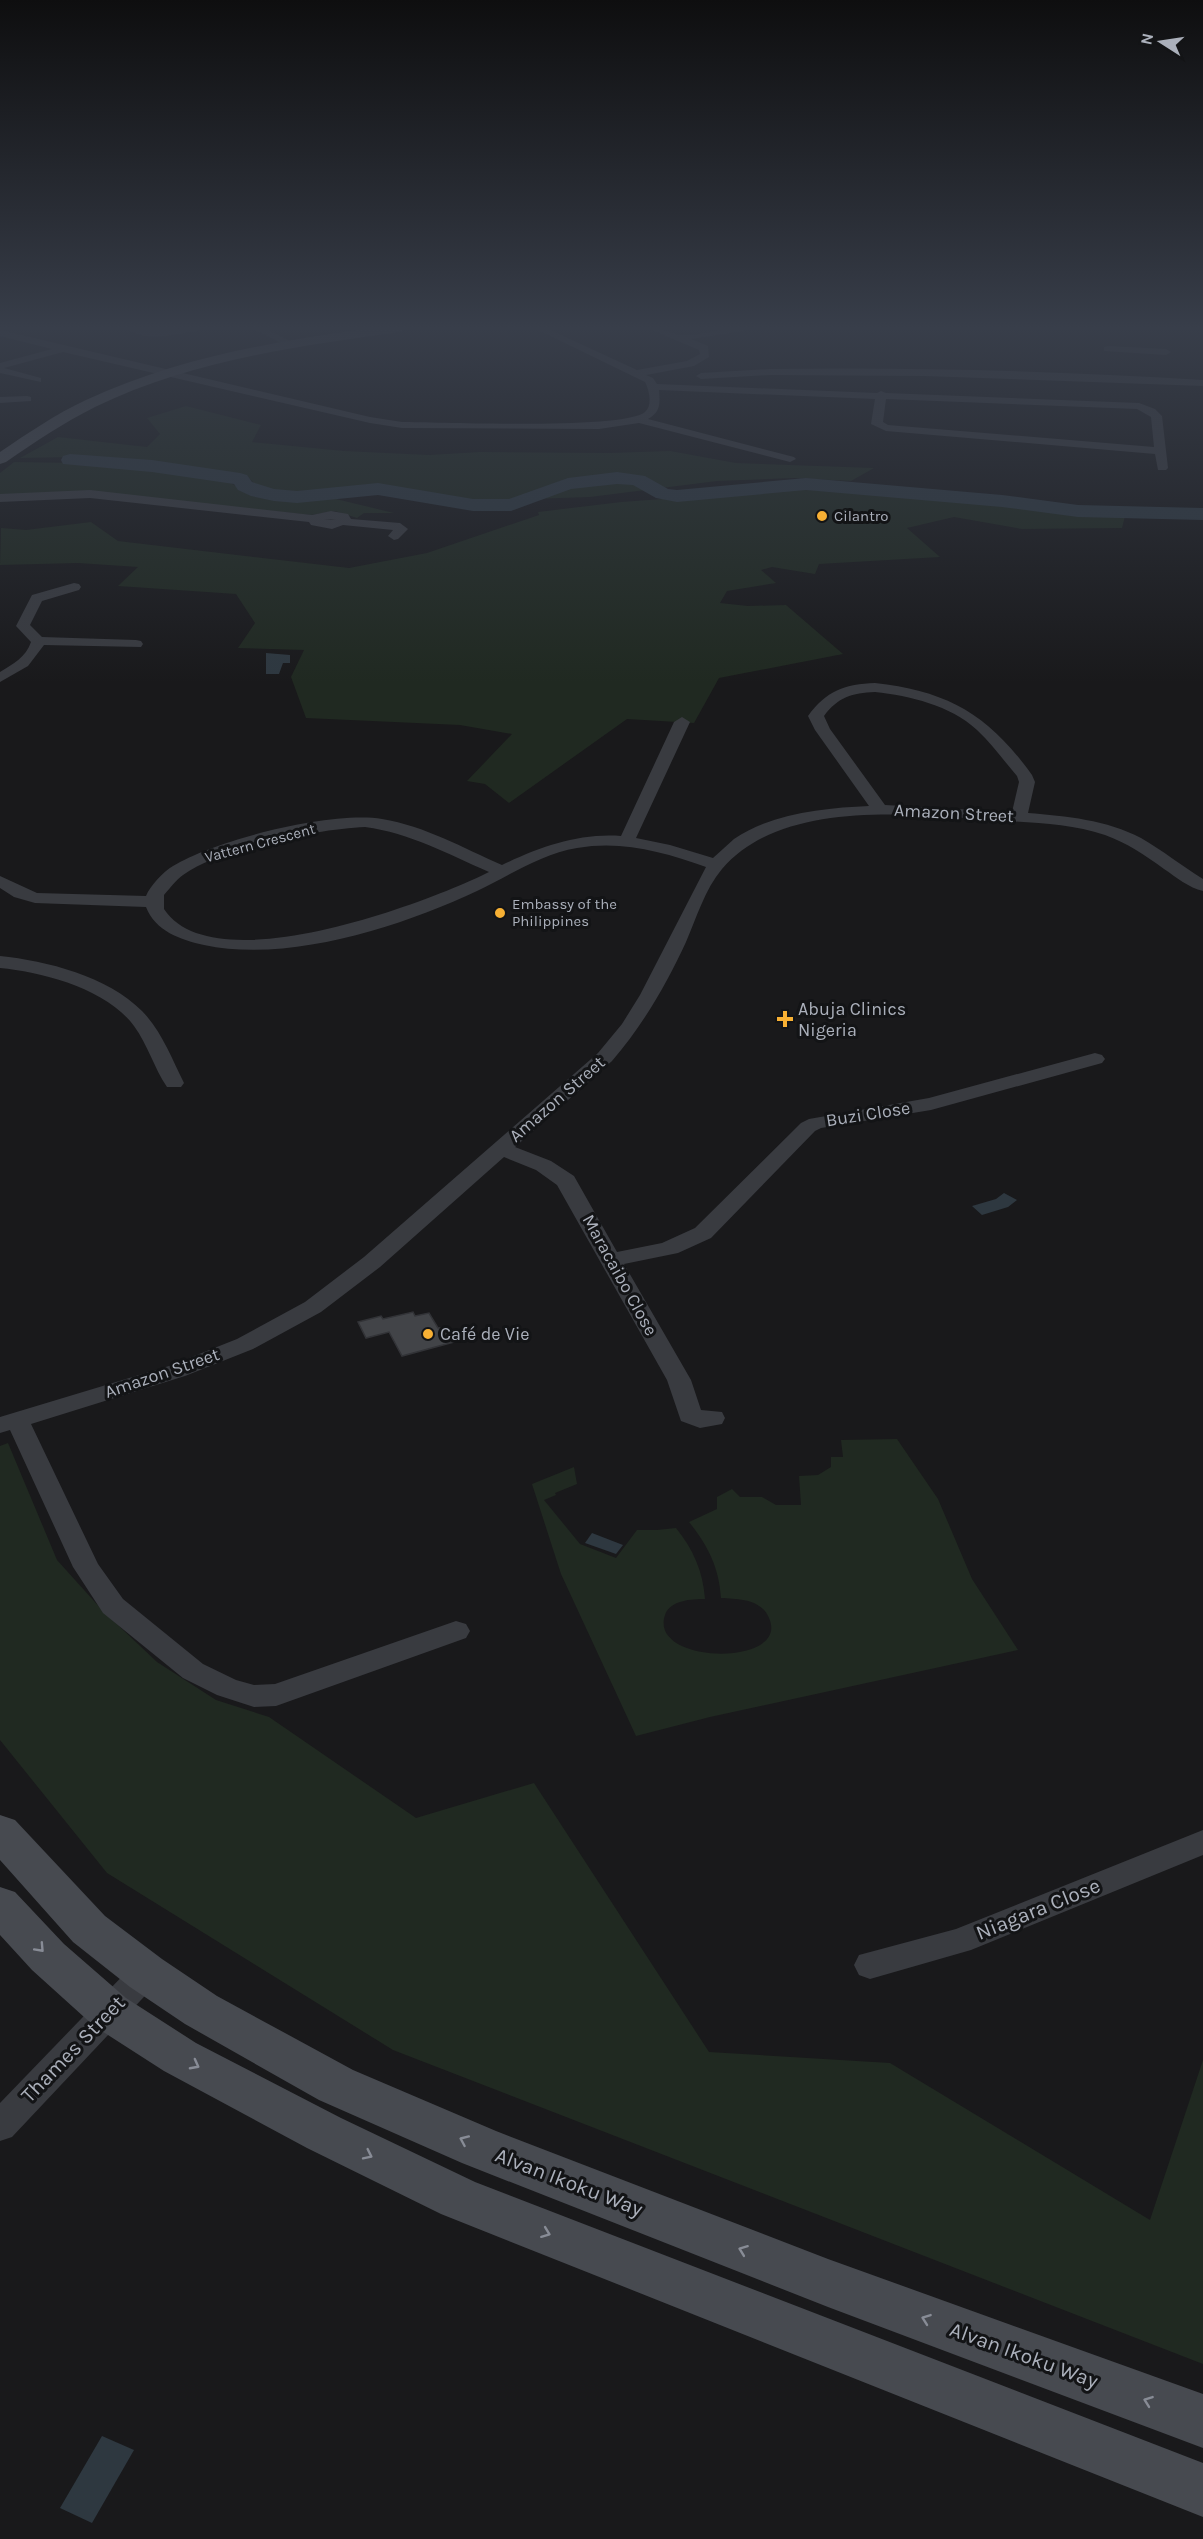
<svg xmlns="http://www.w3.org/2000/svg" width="1203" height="2539" viewBox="0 0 1203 2539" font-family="Karla,sans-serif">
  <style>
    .green { fill: #202921 }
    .water { fill: #2e3840 }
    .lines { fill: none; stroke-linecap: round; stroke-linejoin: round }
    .river { fill: #2e3840; fill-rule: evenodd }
    .building { fill: #424448; stroke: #323337; stroke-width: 1.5 }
    .street { fill: #393b40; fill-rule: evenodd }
    .secondary { fill: #474a50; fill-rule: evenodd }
    .oneway { stroke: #888c96 }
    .poi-dot { fill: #f7b034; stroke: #131416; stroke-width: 2 }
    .labels { text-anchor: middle; stroke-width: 6; stroke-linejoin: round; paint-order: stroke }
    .far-poi-label { font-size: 15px; fill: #abb0bb; stroke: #131416; text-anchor: start }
    .far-street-label { font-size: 15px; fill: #abb0bb; stroke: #131416 }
    .street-label { font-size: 18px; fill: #abb0bb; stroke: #131416 }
    .poi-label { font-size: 18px; fill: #abb0bb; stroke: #131416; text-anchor: start }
    .near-street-label { font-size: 21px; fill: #abb0bb; stroke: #131416 }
  </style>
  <rect width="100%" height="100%" fill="#19191b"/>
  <g class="green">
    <polygon points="186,406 261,425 252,442 344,451 429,455 480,452 609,453 670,451 736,463 874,468 851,481 794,478 717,481 590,497 471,501 380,486 301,494 273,492 258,487 246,475 154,463 74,457 20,458 58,437 147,447 160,434 147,418"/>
    <polygon points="14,462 79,463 223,479 238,487 269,498 336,499 394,513 364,513 357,518 335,511 311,515 86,492 0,495 0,473"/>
    <polygon points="810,488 994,505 1061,514 1125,516 1122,528 1022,529 954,517 907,528 940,557 819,564 815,574 772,567 761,570 776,583 727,591 720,603 748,606 786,605 843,654 719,678 694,723 627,719 509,803 485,784 467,781 512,734 460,725 306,718 291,677 304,650 238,648 255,623 236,594 118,586 138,567 78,563 0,565 1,528 26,530 91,522 118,541 349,568 427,553 539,515 538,512 621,502"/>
    <path d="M897,1439L938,1499L972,1579L1018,1650L710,1717L636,1736L561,1574L532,1484L574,1467L577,1484L555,1493L556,1495L544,1500L580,1544L616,1558L637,1530H657L676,1528C693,1549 703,1571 705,1599C692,1599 670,1600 665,1615C648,1665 791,1667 769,1618C761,1599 739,1599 721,1598C719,1567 708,1546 689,1522L717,1509V1497L732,1489L740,1497H762L776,1505H801L799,1476L818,1475L831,1467V1457H843L841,1440Z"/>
    <polygon points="8,1443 57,1560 103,1611 157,1662 216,1700 269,1717 416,1818 534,1783 709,2052 890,2063 1150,2220 1203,2060 1203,2364 393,2050 107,1873 0,1740 0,1446"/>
  </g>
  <g class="water">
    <polygon points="266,653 290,655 290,663 283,663 279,674 266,674"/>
    <polygon points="1004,1193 1017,1200 1008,1207 982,1215 972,1206 996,1199"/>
    <polygon points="592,1533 623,1545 616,1554 585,1543"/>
    <polygon points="102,2436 134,2450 92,2523 60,2508"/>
  </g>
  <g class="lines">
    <polygon class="river" points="70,454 152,460 240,473 247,475 252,482 274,489 297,491 378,483 473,499 509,499 568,478 617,472 645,476 668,489 677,490 806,478 1002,495 1078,505 1203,508 1203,520 1078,517 1002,507 806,490 677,502 656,498 633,485 617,484 571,489 511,511 473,511 378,495 297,503 274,501 251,496 238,490 234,484 152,472 63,464 61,460 63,456"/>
  </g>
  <polygon class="building" points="413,1312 415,1316 429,1313 438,1328 445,1327 454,1342 402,1356 389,1332 366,1338 358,1322 381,1316 383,1319"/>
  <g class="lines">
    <g class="street">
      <path d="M126,328L155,330L202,328L197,331C175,334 145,343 126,328Z"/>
      <polygon points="252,328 264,328 296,344 287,346"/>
      <path d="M534,328H546L637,370L687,361L700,354L699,350L652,330L650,328C663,328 672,334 682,335C704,336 726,326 748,328L743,331L691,339L708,346L709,357L694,366L646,375L653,378L657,384L877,393L881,391L886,393L1139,403L1155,409L1162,416L1168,468L1166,470H1158L1155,454L886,431L871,424L875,399L659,390C660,403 661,412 648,419L794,457L796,459L790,462L639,423L599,429L402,428L370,423L63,352L4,368L41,378V382L0,373V363L52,349L0,336V330L370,417L402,422C440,422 624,430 645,412C653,405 649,390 645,382ZM886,399L1137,409L1151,417L1154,447L888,425L883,422Z"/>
      <polygon points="1108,346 1166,349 1171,352 1166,355 1104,351 1104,347"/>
      <path d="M770,369C914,367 1059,371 1203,380V386L924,376L770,375L701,379L696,376L701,373Z"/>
      <polygon points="27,396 31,397 31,401 0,403 0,397"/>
      <path d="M90,490L312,515L331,511L348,514L351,519L400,523L408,529L398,539L394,540L388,536L393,530L343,525L332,529L311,525L309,522L90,498L0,502V494ZM331,519H336L324,520Z"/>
      <path d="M74,583L79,584L81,587L79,590L42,601L30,625L42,637L136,640L141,641L143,644L141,647L44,645L28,666L0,682V672C13,664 26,657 31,642L16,626L32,595Z"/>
      <path d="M875,683C948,691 989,715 1032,775L1035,782L1028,813C1066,816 1107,820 1141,838C1162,850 1182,866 1203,879V891C1189,888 1176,877 1164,869C1145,855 1127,843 1105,835C1069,823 1030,823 993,820C910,814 782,799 722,869C705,889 696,919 686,942C666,985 643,1025 612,1061L515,1147L551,1161L574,1176L617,1252L662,1243L695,1228L801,1123L809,1119L929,1098L1095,1053L1102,1055L1105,1059L1102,1063L931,1110L821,1128L815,1131L711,1238L678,1253L624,1264L691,1380L701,1410L722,1412L725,1418L722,1424L700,1428L681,1421L667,1380L557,1185L536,1170L504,1157L380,1267L321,1312L253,1349L185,1376L31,1424L98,1564L123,1599L203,1664L236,1680L254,1685L275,1684L456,1621L466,1624L470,1631L466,1638L276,1706L254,1707L217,1695L183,1678L103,1613L73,1567L10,1430L0,1433V1417L169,1366L237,1339L305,1302L364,1257L598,1053L622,1024L640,995L706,867C664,852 622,840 577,848C541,854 509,876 477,891C400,927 289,963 204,945C181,940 155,931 146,907L35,903L14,897L0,888V876L37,893L146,896C150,886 163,872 173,866C218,839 331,811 382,819C425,826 463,848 502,865C540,847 578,833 621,836L674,722L682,717L690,722L636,838L670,845L713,858C720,852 727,845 734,839C772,813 825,808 869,806L815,730L808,716C826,691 845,684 875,683ZM875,692C910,696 950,705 977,730C992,744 1004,761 1017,776L1019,782L1012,812L885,805L830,729L824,716C838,697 852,693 875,692ZM365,827C410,833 448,854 489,872C427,903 213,984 164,909V895C170,888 176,880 183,875C220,848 319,829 365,827Z"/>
      <path d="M0,956C47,961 107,976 142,1011C161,1030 172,1059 184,1083L181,1087H167C154,1068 148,1045 134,1026C107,989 43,972 0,968Z"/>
      <polygon points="1203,1830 1203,1855 971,1950 870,1979 859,1975 854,1965 859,1955 956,1929"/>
      <polygon points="146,1959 157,1963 162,1973 157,1983 12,2137 0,2141 0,2103 135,1963"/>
    </g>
    <g class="secondary">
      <path d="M373,328H407L400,332C297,346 189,361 95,407C63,423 35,442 6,462L0,464V452C28,433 56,414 86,400C176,358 275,341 373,328Z"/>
      <polygon points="0,1815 15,1820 105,1916 162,1959 217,1996 353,2070 496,2131 828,2259 1203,2394 1203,2448 828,2307 462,2163 319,2100 185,2024 130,1987 73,1942 0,1860"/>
      <polygon points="0,1887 15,1892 64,1944 126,1998 196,2043 341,2118 475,2182 1203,2463 1203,2517 441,2214 307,2148 164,2071 94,2026 32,1970 0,1935"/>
    </g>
  </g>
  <defs><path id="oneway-chevron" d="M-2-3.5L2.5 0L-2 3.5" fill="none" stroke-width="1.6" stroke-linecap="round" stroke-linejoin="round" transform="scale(1.5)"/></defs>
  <g class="oneway">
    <use href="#oneway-chevron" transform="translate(40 1948) rotate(47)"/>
    <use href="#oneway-chevron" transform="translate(195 2065) rotate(28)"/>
    <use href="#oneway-chevron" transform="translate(464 2140) rotate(-156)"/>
    <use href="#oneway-chevron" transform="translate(368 2155) rotate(26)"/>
    <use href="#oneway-chevron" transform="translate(546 2233) rotate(21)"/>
    <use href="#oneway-chevron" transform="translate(743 2250) rotate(-159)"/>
    <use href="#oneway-chevron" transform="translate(926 2319) rotate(-160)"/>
    <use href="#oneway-chevron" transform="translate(1148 2401) rotate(-160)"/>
  </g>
  <linearGradient id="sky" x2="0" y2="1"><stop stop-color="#0e0e0f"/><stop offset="0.48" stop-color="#383e4a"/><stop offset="1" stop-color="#383e4a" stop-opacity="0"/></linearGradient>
  <rect width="1203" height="683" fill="url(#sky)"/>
  <g class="poi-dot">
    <circle cx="822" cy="516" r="6"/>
    <circle cx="500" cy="913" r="6"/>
    <path d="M782 1010h6v6h6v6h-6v6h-6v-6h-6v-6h6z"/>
    <circle cx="428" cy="1334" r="6"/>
  </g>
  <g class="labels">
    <g class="far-poi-label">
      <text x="834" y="521">Cilantro</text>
      <text x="512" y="909">Embassy of the<tspan x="512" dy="17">Philippines</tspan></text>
    </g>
    <g class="far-street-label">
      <text transform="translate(260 843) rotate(-15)" y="5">Vattern Crescent</text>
    </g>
    <g class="street-label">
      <text transform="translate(954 813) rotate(3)" y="6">Amazon Street</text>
      <text transform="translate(557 1099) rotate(-41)" y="6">Amazon Street</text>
      <text transform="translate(868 1114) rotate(-9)" y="6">Buzi Close</text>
      <text transform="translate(620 1275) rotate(61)" y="6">Maracaibo Close</text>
      <text transform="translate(162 1373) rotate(-19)" y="6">Amazon Street</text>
    </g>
    <g class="poi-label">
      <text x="798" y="1015">Abuja Clinics<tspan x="798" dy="21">Nigeria</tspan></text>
      <text x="440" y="1340">Café de Vie</text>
    </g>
    <g class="near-street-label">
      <text transform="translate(1038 1909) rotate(-22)" y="7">Niagara Close</text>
      <text transform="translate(73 2049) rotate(-46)" y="7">Thames Street</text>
      <text transform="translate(569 2182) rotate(21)" y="7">Alvan Ikoku Way</text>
      <text transform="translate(1024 2355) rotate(20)" y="7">Alvan Ikoku Way</text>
    </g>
  </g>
  <g transform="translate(1161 42) rotate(282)" stroke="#131416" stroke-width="4.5" paint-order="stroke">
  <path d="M0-4.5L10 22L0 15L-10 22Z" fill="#abb0bb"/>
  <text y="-9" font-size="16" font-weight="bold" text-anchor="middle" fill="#abb0bb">N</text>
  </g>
</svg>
